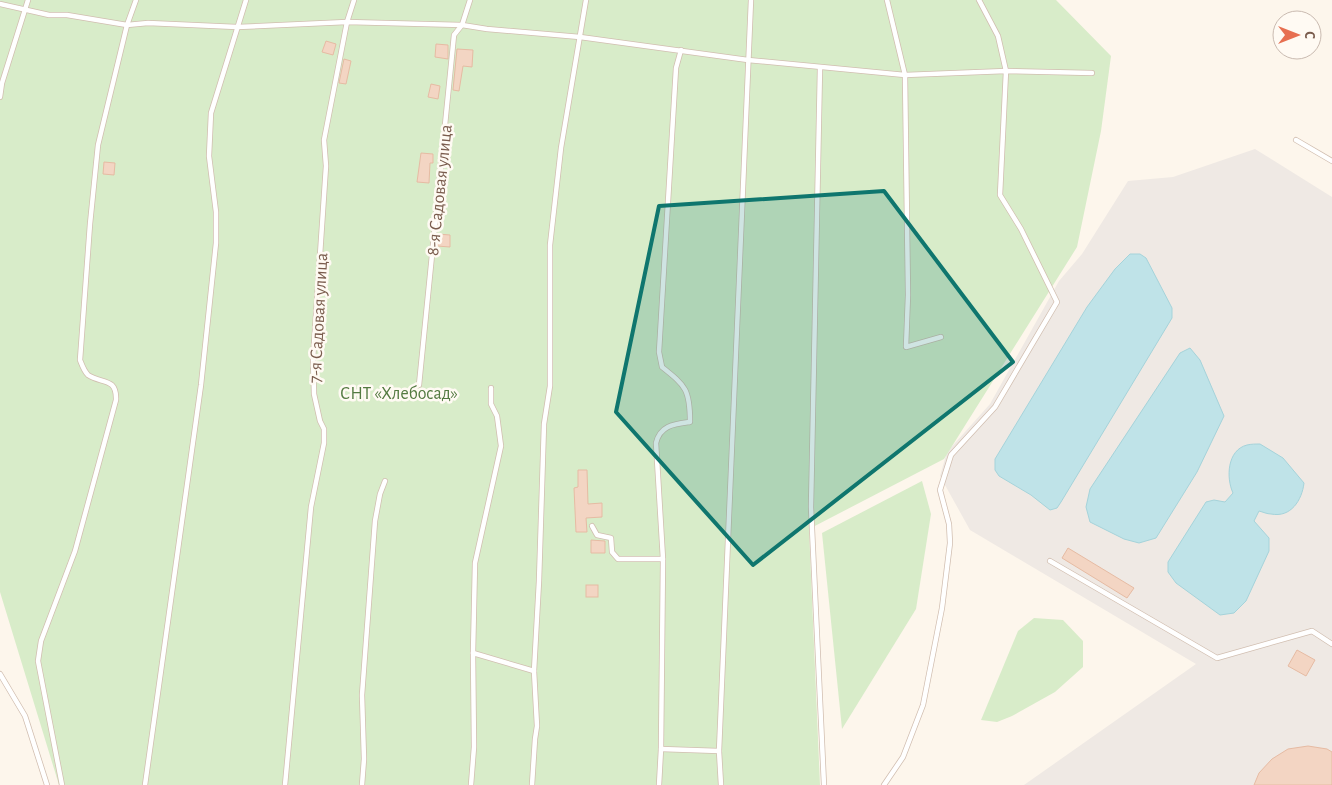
<svg xmlns="http://www.w3.org/2000/svg" width="1332" height="785" viewBox="0 0 1332 785" font-family="'Alegreya Sans',sans-serif">
  <style>
    .industrial { fill: #efe9e4 }
    .green { fill: #d8ecc9 }
    .water { fill: #bfe3e8; stroke: #a5d3da }
    .building { fill: #f3d5c3; stroke: #e6bba3 }
    .lines { fill: none; stroke-linecap: round; stroke-linejoin: round }
    .service-casing { stroke: #d1beb0; stroke-width: 6 }
    .service { stroke: #fff; stroke-width: 4.5 }
    .marked { fill: #0f766e; fill-opacity: 0.2; stroke: #0f766e; stroke-width: 4; stroke-linejoin: round }
    .labels { text-anchor: middle; stroke-width: 5; stroke-linejoin: round; paint-order: stroke }
    .street-label { font-size: 18px; fill: #7a5c4d; stroke: #fffaf3 }
    .park-label { font-size: 18px; fill: #537a41; stroke: #fffaf3 }
  </style>
  <rect width="100%" height="100%" fill="#fdf6ec"/>
  <polygon class="industrial" points="1255,149 1332,197 1332,785 1024,785 1196,664 970,530 940,476 947,452 990,404 1059,281 1082,254 1128,181 1173,177"/>
  <g class="green">
    <polygon points="0,0 1056,0 1111,56 1101,131 1077,247 944,459 809,529 820,785 59,785 0,592"/>
    <polygon points="922,481 931,514 916,609 842,729 822,533"/>
    <polygon points="1034,618 1063,620 1083,641 1083,667 1055,692 1012,716 997,722 981,720 1018,631"/>
  </g>
  <g class="water">
    <polygon points="1130,254 1140,254 1146,258 1172,308 1172,318 1061,502 1057,508 1050,510 1031,495 999,476 995,470 995,459 1087,307 1115,269"/>
    <polygon points="1190,348 1200,360 1224,416 1197,472 1156,538 1139,543 1124,539 1090,522 1086,507 1090,489 1180,353"/>
    <path d="M1260,444L1283,458L1304,483C1302,500 1291,518 1271,514C1267,514 1263,512 1259,511L1254,521L1269,538V551L1246,601L1234,613L1220,615L1176,583L1168,572V562L1206,502L1214,500L1225,502L1233,493C1226,478 1227,450 1247,445C1251,444 1256,444 1260,444Z"/>
  </g>
  <g class="building">
    <polygon points="326,41 336,44 333,55 322,52"/>
    <polygon points="436,44 448,45 448,59 435,57"/>
    <polygon points="457,49 473,50 472,67 463,66 459,91 453,90"/>
    <polygon points="344,59 351,61 346,84 339,83"/>
    <polygon points="431,84 440,86 438,99 428,97"/>
    <polygon points="421,153 433,154 433,163 430,163 429,183 417,182"/>
    <polygon points="104,162 115,163 114,175 103,174"/>
    <polygon points="438,234 450,235 450,247 437,246"/>
    <polygon points="578,470 587,470 588,504 602,503 602,517 586,518 587,532 576,532 574,488 578,487"/>
    <polygon points="591,540 605,541 605,553 591,553"/>
    <polygon points="1068,548 1134,588 1127,598 1062,558"/>
    <rect x="586" y="585" width="12" height="12"/>
    <polygon points="1297,650 1315,660 1306,676 1288,666"/>
    <polygon points="1308,746 1327,749 1332,752 1332,785 1254,785 1259,773 1272,759 1288,749"/>
  </g>
  <g class="lines">
    <defs>
      <g id="service">
        <polyline points="887,0 905,75 908,295 906,347 941,337"/>
        <polyline points="0,4 49,15 67,15 127,25 148,23 237,27 347,22 462,25 487,29 580,37 748,60 905,75 1006,71 1092,73"/>
        <polyline points="820,68 811,507 824,785"/>
        <polyline points="0,97 2,83 28,0"/>
        <polyline points="1296,140 1332,161"/>
        <polyline points="419,385 454,35 462,25 470,0"/>
        <polyline points="592,526 597,535 611,538 612,552 618,559 663,559"/>
        <polyline points="1050,561 1217,658 1312,631 1332,644"/>
        <polyline points="473,653 534,671"/>
        <polyline points="0,674 25,716 47,785"/>
        <polyline points="661,749 719,751"/>
        <path d="M62,785L38,661L41,641L75,551L116,400C117,377 101,384 88,375C84,371 82,365 80,360L90,224L98,145L127,25L136,0"/>
        <polyline points="145,785 201,385 216,243 216,212 209,156 211,113 246,0"/>
        <polyline points="285,785 311,507 324,443 324,429 320,421 314,394 313,359 326,166 324,140 347,22 354,0"/>
        <polyline points="362,785 364,759 362,695 375,521 380,494 385,481"/>
        <polyline points="471,785 474,747 473,653 475,563 501,446 497,416 491,404 491,388"/>
        <polyline points="532,785 535,739 537,726 534,671 539,581 544,424 550,386 550,245 561,148 586,0"/>
        <path d="M659,785L661,749L663,559L656,443C660,425 675,424 690,422C690,390 686,386 662,367L659,352L676,68L681,50"/>
        <polyline points="721,785 719,751 751,0"/>
        <polyline points="884,785 903,757 923,705 942,608 950,543 949,524 940,490 951,455 995,407 1057,302 1021,229 1000,195 1006,71 998,36 979,0"/>
      </g>
    </defs>
    <use href="#service" class="service-casing"/>
    <use href="#service" class="service"/>
  </g>
  <path class="marked" d="M884,191L1013,362L753,565L616,412L659,206Z"/>
  <g class="labels">
    <g class="street-label">
      <text transform="translate(439 190) rotate(-84)" y="6">8-я Садовая улица</text>
      <text transform="translate(318 318) rotate(-87)" y="6">7-я Садовая улица</text>
    </g>
    <g class="park-label">
      <text x="399" y="399">СНТ «Хлебосад»</text>
    </g>
  </g>
  <g transform="translate(1297 35) rotate(90)"><circle r="24" fill="#fffaf3" stroke="#cabbb1"/>
  <path d="M0-4L9 19L0 12L-9 19Z" fill="#e76f51"/>
  <text y="-8" font-size="14" font-weight="bold" text-anchor="middle" fill="#7a5c4d">С</text>
  </g>
</svg>
